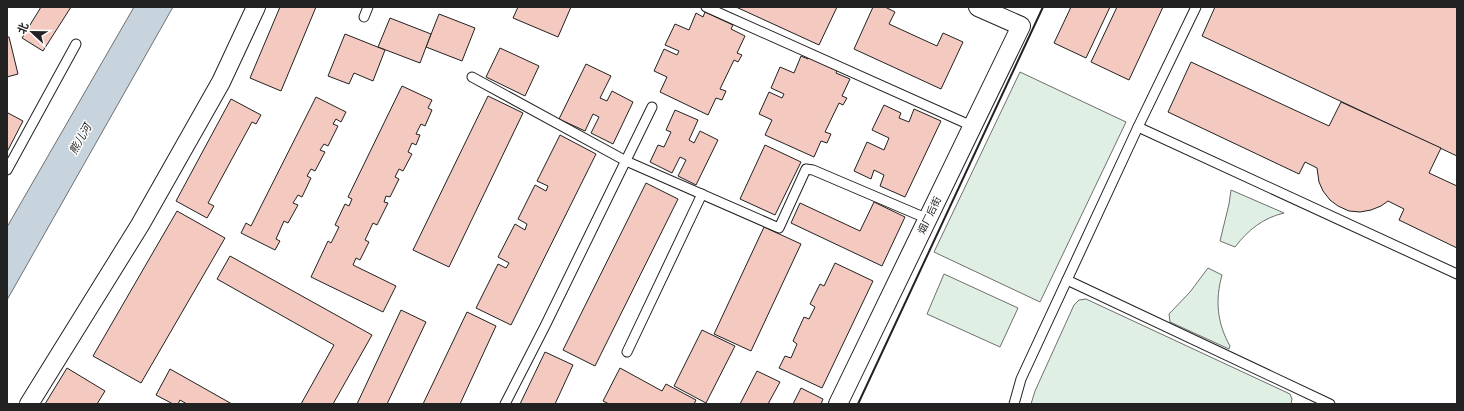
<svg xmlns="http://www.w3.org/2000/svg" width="1464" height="411" viewBox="0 0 1464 411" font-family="Barlow,'Noto Sans SC',sans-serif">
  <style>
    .green { fill: #e0efe3; stroke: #6f6f6f }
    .water { fill: #c7d3dd; stroke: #6f6f6f }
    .building { fill: #f3c9c0; stroke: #222 }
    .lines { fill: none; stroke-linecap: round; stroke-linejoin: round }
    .service-casing { stroke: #222; stroke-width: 11 }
    .minor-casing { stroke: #222; stroke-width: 20 }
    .service { stroke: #fff; stroke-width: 9 }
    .minor { stroke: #fff; stroke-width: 18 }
    .wall { stroke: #222; stroke-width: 2 }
    .labels { text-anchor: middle; stroke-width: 3; stroke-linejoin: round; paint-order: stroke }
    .street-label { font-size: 10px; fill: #222; stroke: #fff }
    .water-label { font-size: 11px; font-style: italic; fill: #222; stroke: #fff }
  </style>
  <rect width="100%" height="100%" fill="#fff"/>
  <g class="green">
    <polygon points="1020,72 1126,122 1040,302 934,252"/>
    <path d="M1231,190L1284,213C1263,218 1248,230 1235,247L1220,241L1229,204Z"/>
    <path d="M1208,268L1222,275C1215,300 1217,323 1230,346L1229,349L1170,322L1169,314L1190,292Z"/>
    <polygon points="944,274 1018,308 1000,347 927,314"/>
    <polygon points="1086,299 1290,394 1292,399 1291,404 1031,404 1035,391 1074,305 1079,300"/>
  </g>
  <polygon class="water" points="134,7 173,7 7,300 7,227"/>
  <g class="building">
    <polygon points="41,7 71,7 43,51 22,38"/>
    <polygon points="280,7 316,7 281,91 250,78"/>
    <polygon points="518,7 571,7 558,37 513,18"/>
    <polygon points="736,7 837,7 819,45"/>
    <polygon points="873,7 885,7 895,12 889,24 937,46 943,33 963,42 941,89 854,49"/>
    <polygon points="1071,7 1110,7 1086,58 1054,43"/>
    <polygon points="1117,7 1163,7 1129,80 1091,62"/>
    <polygon points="1215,7 1457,7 1457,156 1202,36"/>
    <polygon points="705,12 733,25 731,29 745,36 737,53 742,55 738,62 734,60 720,89 726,91 722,100 716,98 708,115 660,92 667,77 654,71 664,49 677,55 679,51 665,45 675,24 689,30 696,13 703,17"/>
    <polygon points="439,14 475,28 462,61 426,47"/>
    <polygon points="390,18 431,34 420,63 378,47"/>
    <polygon points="345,34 385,50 373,81 354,73 349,84 328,76"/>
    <polygon points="7,37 9,37 18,74 7,77"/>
    <polygon points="500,48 539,66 525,96 486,77"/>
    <polygon points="810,55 838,68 836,73 850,79 842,96 847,98 843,105 839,103 825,132 831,134 827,143 821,141 814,157 765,135 772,120 759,114 769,92 782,98 784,94 771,88 780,67 794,73 801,56 808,59"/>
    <polygon points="1191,62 1329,126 1341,102 1441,148 1429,173 1457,186 1457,248 1399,220 1404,209 1388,201 1381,206 1371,210 1360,212 1349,211 1338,206 1330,200 1323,191 1319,182 1317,168 1305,162 1299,174 1168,112"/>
    <polygon points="586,64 611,76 600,98 607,101 612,91 633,102 613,144 591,133 599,117 593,114 585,131 559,119"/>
    <polygon points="402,86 432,100 428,108 432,110 425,126 421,124 416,134 420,135 416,145 412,143 408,152 412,154 403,171 399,169 395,177 399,179 390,197 386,196 384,202 388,203 377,225 373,223 365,240 369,242 360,260 356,258 353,265 396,286 383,312 311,277 328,241 331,243 339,227 335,225 345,204 349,206 352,199 348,197"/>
    <polygon points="488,96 523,113 449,267 413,250"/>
    <polygon points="316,97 346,112 341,122 336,119 333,124 338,126 328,146 324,144 320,150 325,152 315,171 311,169 307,176 311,178 302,197 298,195 293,203 298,205 288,223 284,221 276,239 280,241 275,250 241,233 246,223 251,226"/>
    <polygon points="231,99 261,115 256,124 252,122 208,203 214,206 207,218 176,201"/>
    <polygon points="884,105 901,113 899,118 909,122 914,109 941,121 905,197 880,186 884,175 874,170 871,179 854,171 867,142 884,150 889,138 872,130"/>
    <polygon points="675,110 698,120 689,140 694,143 700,131 718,140 696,185 678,176 686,160 680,157 672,173 650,162 658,145 664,147 671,132 666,130"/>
    <polygon points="8,113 23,121 7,152 7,115"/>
    <polygon points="560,135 596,154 511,325 476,308 498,264 506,268 509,263 498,257 515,224 525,230 527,224 518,219 535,185 546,191 548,186 537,181"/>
    <polygon points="765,145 801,162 775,215 740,199"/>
    <polygon points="646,183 678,199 595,366 563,350"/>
    <polygon points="874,202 905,217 882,266 791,223 800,203 860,231"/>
    <polygon points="177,211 225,238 141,383 93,356"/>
    <polygon points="764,227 801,244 751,351 714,334"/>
    <polygon points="230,256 372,335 333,404 301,404 334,345 217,279"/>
    <polygon points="835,263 873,281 822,388 779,368 785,356 791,358 797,344 793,341 804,317 809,319 815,307 810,304 820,284 824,286"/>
    <polygon points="401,310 426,322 387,404 357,404"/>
    <polygon points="467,312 496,326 460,404 423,404"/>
    <polygon points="702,330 735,346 706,403 674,386"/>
    <polygon points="545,352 573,365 555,404 520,404"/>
    <polygon points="67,368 105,391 97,404 45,404"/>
    <polygon points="620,368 662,391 666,384 696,400 694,404 609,404 603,401"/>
    <polygon points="170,369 232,404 187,404 180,400 178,404 173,404 156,395"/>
    <polygon points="757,371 780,382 768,404 740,404"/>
    <polygon points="801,388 823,399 821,404 793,404"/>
  </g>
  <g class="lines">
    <defs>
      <g id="service">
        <polyline points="706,7 972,126"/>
        <polyline points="364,17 368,7"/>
        <polyline points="472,77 626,161 779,228 806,169 813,170 928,219"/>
        <polyline points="1138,127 1457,274"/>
        <polyline points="7,170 76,44"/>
        <polyline points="1067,280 1330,404"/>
        <polyline points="627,352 702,194"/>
        <polyline points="505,404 545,326 652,107"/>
        <polyline points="1014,404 1021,379 1138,127 1196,7"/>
      </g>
      <g id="minor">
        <polyline points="29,404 140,225 221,82 256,7"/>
        <polyline points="838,404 1021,26 978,7"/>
      </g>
    </defs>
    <use href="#service" class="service-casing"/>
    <use href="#minor" class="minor-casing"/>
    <use href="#service" class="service"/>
    <use href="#minor" class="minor"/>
    <polyline class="wall" points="858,404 1043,7"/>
  </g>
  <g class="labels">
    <g class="street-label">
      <text transform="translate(929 215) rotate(-64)" y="4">烟厂后街</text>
    </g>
    <g class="water-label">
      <text transform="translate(80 139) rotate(-61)" y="4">熊儿河</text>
    </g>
  </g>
  <rect width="1464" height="411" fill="none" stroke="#222222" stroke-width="16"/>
  <g transform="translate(32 32) rotate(292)" stroke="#ffffff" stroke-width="3" paint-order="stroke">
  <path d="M0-3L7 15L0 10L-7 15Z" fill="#222222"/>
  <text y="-6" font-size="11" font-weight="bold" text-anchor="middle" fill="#222222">北</text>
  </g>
</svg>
